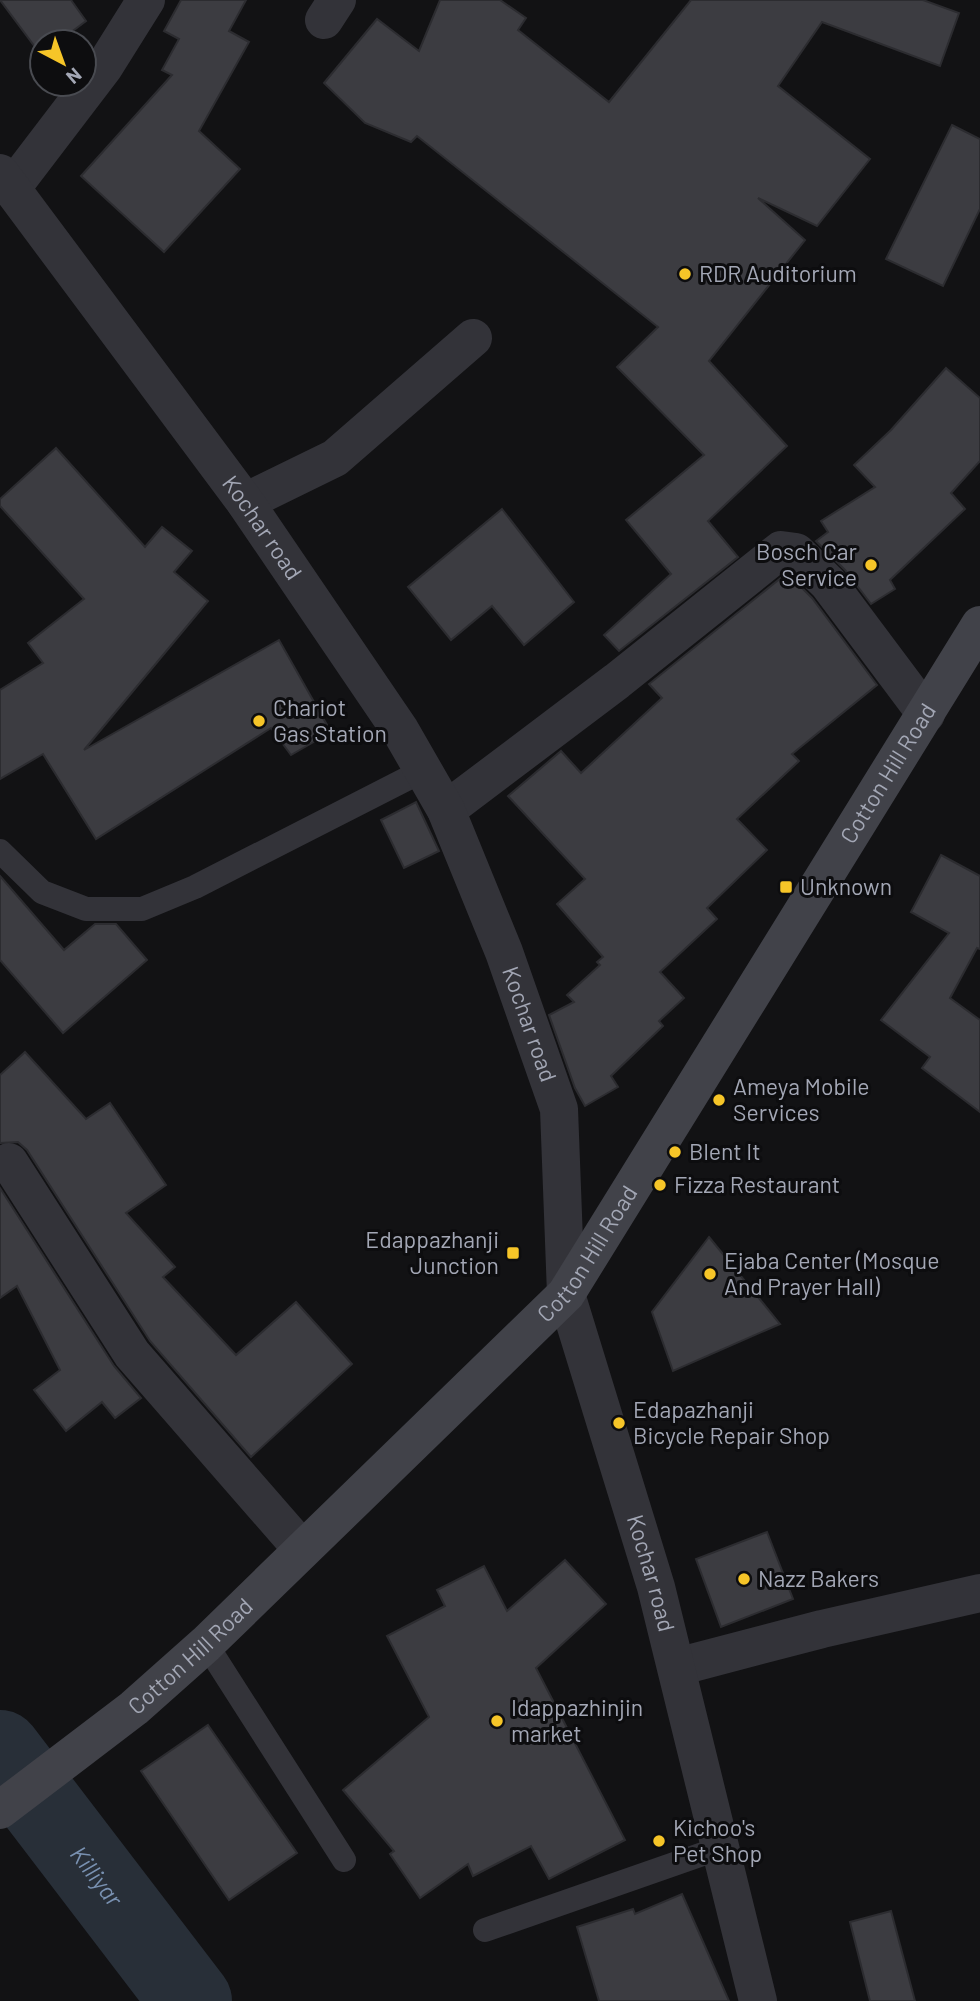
<svg xmlns="http://www.w3.org/2000/svg" width="980" height="2001" viewBox="0 0 980 2001" font-family="Barlow,sans-serif">
  <style>
    .lines { fill: none; stroke-linecap: round; stroke-linejoin: round }
    .river { stroke: #282f38; stroke-width: 82 }
    .building { fill: #3c3c41; stroke: #2c2c30; stroke-width: 2 }
    .service { stroke: #333339; stroke-width: 24 }
    .minor { stroke: #333339; stroke-width: 38 }
    .tertiary { stroke: #333339; stroke-width: 38 }
    .secondary { stroke: #414249; stroke-width: 38 }
    .poi-dot { fill: #f6c528; stroke: #0d0d0f; stroke-width: 2.5 }
    .labels { text-anchor: middle; stroke-width: 6; stroke-linejoin: round; paint-order: stroke }
    .poi-label { font-size: 23px; fill: #a3a7b5; stroke: #0d0d0f; text-anchor: start }
    .street-label { font-size: 23px; fill: #a3a7b5; stroke: #0d0d0f }
    .water-label { font-size: 24px; font-style: italic; fill: #7991b1; stroke: #0d0d0f }
  </style>
  <rect width="100%" height="100%" fill="#121214"/>
  <g class="lines">
    <path class="river" id="s1" d="M0,1751L191,2001"/>
  </g>
  <g class="building">
    <polygon points="0,0 71,0 86,21 58,42 42,42 41,55"/>
    <polygon points="181,0 246,0 229,31 249,42 199,131 240,169 164,252 81,176 172,75 162,70 179,39 164,31"/>
    <polygon points="440,0 500,0 526,18 518,30 609,102 691,0 923,0 959,13 940,66 822,22 778,86 870,159 817,226 758,198 805,240 709,361 787,446 708,521 738,557 619,651 604,635 671,574 626,520 704,455 617,367 658,327 417,136 411,142 365,123 324,83 377,19 419,51"/>
    <polygon points="952,125 980,139 980,209 943,286 886,259"/>
    <polygon points="946,368 980,398 980,461 951,493 965,509 890,580 895,589 871,604 845,570 816,541 828,532 821,521 875,487 854,465 891,430"/>
    <polygon points="56,448 145,547 162,527 192,551 174,572 208,601 84,750 279,640 331,732 291,755 271,728 96,839 43,754 0,779 0,690 43,663 28,643 84,599 0,506 0,499"/>
    <polygon points="502,509 574,602 524,645 492,606 451,640 408,587"/>
    <polygon points="787,573 812,598 877,685 792,754 799,761 737,819 767,850 707,908 717,919 660,972 684,998 659,1021 663,1026 611,1076 618,1087 585,1106 575,1088 549,1015 574,1002 567,995 600,965 597,962 603,957 557,904 585,879 508,796 561,751 581,773 662,698 649,684"/>
    <polygon points="416,802 439,851 404,868 381,820"/>
    <polygon points="941,855 980,876 980,949 977,948 950,998 980,1020 980,1112 922,1068 930,1057 881,1020 949,933 911,912"/>
    <polygon points="0,876 64,950 95,924 116,924 147,960 63,1033 0,960"/>
    <polygon points="25,1052 86,1119 110,1103 166,1185 126,1213 175,1267 163,1277 236,1355 296,1302 352,1364 251,1457 150,1341 27,1150 18,1142 0,1143 0,1075"/>
    <polygon points="0,1188 114,1366 141,1398 115,1418 102,1402 66,1431 34,1390 60,1370 17,1286 0,1298"/>
    <polygon points="709,1237 780,1324 673,1371 652,1312"/>
    <polygon points="767,1532 793,1599 721,1627 696,1559"/>
    <polygon points="565,1560 606,1604 536,1668 625,1840 549,1879 531,1846 473,1876 468,1864 420,1898 390,1854 394,1851 343,1790 429,1717 387,1636 445,1606 437,1590 484,1566 507,1611"/>
    <polygon points="208,1725 297,1853 229,1900 141,1771"/>
    <polygon points="682,1894 729,2001 599,2001 577,1927 633,1909 635,1914"/>
    <polygon points="891,1911 915,2001 870,2001 850,1922"/>
  </g>
  <g class="lines">
    <g class="service">
      <polyline points="0,851 42,892 86,909 142,909 195,887 424,770"/>
      <polyline points="206,1644 344,1860"/>
      <polyline points="485,1930 720,1848"/>
    </g>
    <g class="minor">
      <polyline points="324,20 337,0"/>
      <polyline points="11,189 104,67 146,0"/>
      <polyline points="245,502 335,458 473,338"/>
      <polyline points="446,810 617,681 781,550 796,552 828,583 926,714"/>
      <polyline points="9,1162 132,1354 302,1549"/>
      <polyline points="677,1667 822,1629 980,1593"/>
    </g>
    <path class="tertiary" id="s2" d="M0,173L245,502L400,730L446,810L504,952L559,1109L566,1294L656,1587L758,2001"/>
    <path class="secondary" id="s3" d="M0,1810L134,1708L206,1644L566,1294L980,625"/>
  </g>
  <g class="poi-dot">
    <circle cx="685" cy="274" r="7"/>
    <circle cx="871" cy="565" r="7"/>
    <circle cx="259" cy="721" r="7"/>
    <rect x="779" y="880" width="14" height="14" rx="3.5"/>
    <circle cx="719" cy="1100" r="7"/>
    <circle cx="675" cy="1152" r="7"/>
    <circle cx="660" cy="1185" r="7"/>
    <rect x="506" y="1246" width="14" height="14" rx="3.5"/>
    <circle cx="710" cy="1274" r="7"/>
    <circle cx="619" cy="1423" r="7"/>
    <circle cx="744" cy="1579" r="7"/>
    <circle cx="497" cy="1721" r="7"/>
    <circle cx="659" cy="1841" r="7"/>
  </g>
  <g class="labels">
    <g class="poi-label">
      <text x="699" y="282">RDR Auditorium</text>
      <text x="857" y="560" text-anchor="end">Bosch Car<tspan x="857" dy="26">Service</tspan></text>
      <text x="273" y="716">Chariot<tspan x="273" dy="26">Gas Station</tspan></text>
      <text x="800" y="895">Unknown</text>
      <text x="733" y="1095">Ameya Mobile<tspan x="733" dy="26">Services</tspan></text>
      <text x="689" y="1160">Blent It</text>
      <text x="674" y="1193">Fizza Restaurant</text>
      <text x="499" y="1248" text-anchor="end">Edappazhanji<tspan x="499" dy="26">Junction</tspan></text>
      <text x="724" y="1269">Ejaba Center (Mosque<tspan x="724" dy="26">And Prayer Hall)</tspan></text>
      <text x="633" y="1418">Edapazhanji<tspan x="633" dy="26">Bicycle Repair Shop</tspan></text>
      <text x="758" y="1587">Nazz Bakers</text>
      <text x="511" y="1716">Idappazhinjin<tspan x="511" dy="26">market</tspan></text>
      <text x="673" y="1836">Kichoo's<tspan x="673" dy="26">Pet Shop</tspan></text>
    </g>
    <g class="street-label">
      <text dy="8" stroke="none"><textPath href="#s2" startOffset="441">Kochar road</textPath></text>
      <text dy="8" stroke="none"><textPath href="#s3" startOffset="1379">Cotton Hill Road</textPath></text>
      <text dy="8" stroke="none"><textPath href="#s2" startOffset="1008">Kochar road</textPath></text>
      <text dy="8" stroke="none"><textPath href="#s3" startOffset="812">Cotton Hill Road</textPath></text>
      <text dy="8" stroke="none"><textPath href="#s2" startOffset="1575">Kochar road</textPath></text>
      <text dy="8" stroke="none"><textPath href="#s3" startOffset="245">Cotton Hill Road</textPath></text>
    </g>
    <g class="water-label">
      <text dy="8" stroke="none"><textPath href="#s1" startOffset="158">Killiyar</textPath></text>
    </g>
  </g>
  <g transform="translate(63 63) rotate(139)"><circle r="33" fill="#0d0d0f" stroke="#494b51" stroke-width="2"/>
  <path d="M0-5L12 26L0 18L-12 26Z" fill="#f6c528"/>
  <text y="-10" font-size="19" font-weight="bold" text-anchor="middle" fill="#a3a7b5">N</text>
  </g>
</svg>
